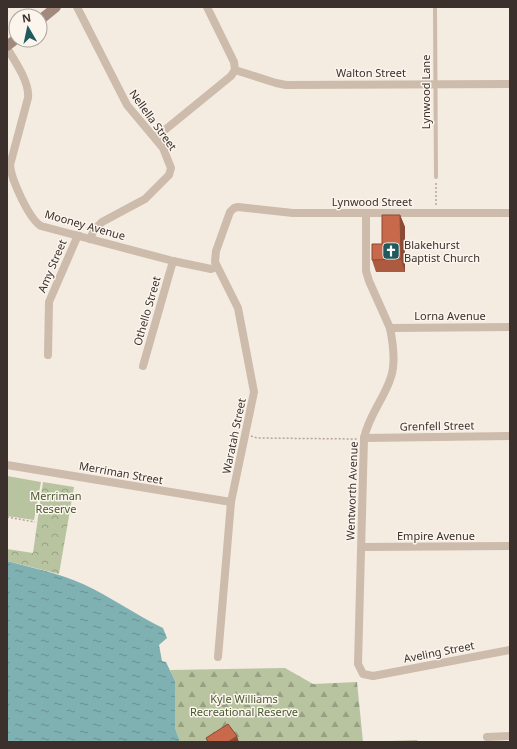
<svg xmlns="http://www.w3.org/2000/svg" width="517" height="749" viewBox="0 0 517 749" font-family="'Noto Sans',sans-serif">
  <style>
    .grass { fill: #b8c4a0 }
    .forest { fill: url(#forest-firs) }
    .park { fill: url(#park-crowns) }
    .water { fill: url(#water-ripples) }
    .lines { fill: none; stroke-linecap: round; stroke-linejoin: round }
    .path { stroke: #b9a596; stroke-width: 1.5; stroke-dasharray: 2 2; stroke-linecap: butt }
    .lane { stroke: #cdbbac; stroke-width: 4 }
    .street { stroke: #cdbbac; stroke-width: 8 }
    .secondary { stroke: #a18a7d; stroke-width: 10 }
    .wall { fill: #ac5a40 }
    .shaded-wall { fill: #8c4a34 }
    .building { fill: #c8694b; stroke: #8c4a34 }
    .labels { text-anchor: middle; stroke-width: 3; stroke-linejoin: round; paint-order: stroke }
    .street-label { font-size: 11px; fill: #3b302b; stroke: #fbf5ee }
    .poi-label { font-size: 11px; fill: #3b302b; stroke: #fbf5ee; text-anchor: start }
    .park-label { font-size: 11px; fill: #4a5a2e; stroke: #fbf5ee }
  </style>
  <defs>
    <pattern id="forest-firs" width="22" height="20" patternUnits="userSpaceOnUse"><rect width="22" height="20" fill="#b8c4a0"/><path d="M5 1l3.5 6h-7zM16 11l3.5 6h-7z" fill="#97a083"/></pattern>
    <pattern id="park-crowns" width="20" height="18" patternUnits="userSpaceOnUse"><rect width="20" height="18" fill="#b8c4a0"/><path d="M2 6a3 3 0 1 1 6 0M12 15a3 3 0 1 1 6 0" fill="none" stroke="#97a083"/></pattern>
    <pattern id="water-ripples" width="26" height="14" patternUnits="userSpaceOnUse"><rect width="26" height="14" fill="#7fb0b2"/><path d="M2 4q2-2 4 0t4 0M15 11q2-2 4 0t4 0" fill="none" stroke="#699091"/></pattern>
  </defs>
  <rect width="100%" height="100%" fill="#f4ebe1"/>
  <polygon class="grass" points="7,476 41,482 34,520 7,516"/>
  <polygon class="forest" points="285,668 313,684 357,682 363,742 417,740 418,742 180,742 175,728 175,681 170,670"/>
  <polygon class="park" points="43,482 74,487 59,574 7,561 7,549 33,553"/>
  <path class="water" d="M7,561C32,568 59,573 83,584C111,597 136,615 163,628L167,638L159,645L162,661L166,662L175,681V728L180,742H7Z"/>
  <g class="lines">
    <g class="path">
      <polyline points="436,183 436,205"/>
      <polyline points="251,436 257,438 357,439"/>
      <polyline points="7,517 35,522"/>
    </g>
    <polyline class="lane" points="435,7 436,177"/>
    <g class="street">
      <polyline points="77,7 127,105 163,148 171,168 169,175 145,199 102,222 94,230 90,239"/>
      <path d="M7,48C15,61 30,83 28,98L10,165C11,179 29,219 41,226L173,261L211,269L217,267"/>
      <polyline points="235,70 276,83 286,85 510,84"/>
      <polyline points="155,138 231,76 235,70 234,62 207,7"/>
      <path d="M366,213V271L369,281L390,328C393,343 396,362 391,377C384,399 369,415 364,438L358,664L363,674L373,676L510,650"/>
      <polyline points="390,328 510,327"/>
      <polyline points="48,355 49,302 78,235"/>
      <polyline points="143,366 173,261"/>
      <polyline points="364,438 510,436"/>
      <polyline points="7,465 231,502"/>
      <polyline points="362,547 510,546"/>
      <polyline points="218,657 231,502 254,392 238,308 215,262 216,251 230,212 234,208 238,207 293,213 510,213"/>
      <polyline points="487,737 510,736"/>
    </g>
    <g class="secondary">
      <polyline points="40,20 56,7"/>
      <polyline points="7,46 16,39"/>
    </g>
  </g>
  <polygon class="wall" points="400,215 405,227 405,272 376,272 372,260"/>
  <g class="shaded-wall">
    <polygon points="400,215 405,227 405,272 401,259"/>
    <polygon points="237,736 239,742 228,742"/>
  </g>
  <g class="building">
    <polygon points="382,215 400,215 401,259 372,260 372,244 382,244"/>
    <polygon points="228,724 237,736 228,742 208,742 206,738"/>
  </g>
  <defs>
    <symbol id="church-square" viewBox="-11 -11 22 22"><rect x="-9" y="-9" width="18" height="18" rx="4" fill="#1f5a5e" stroke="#fbf5ee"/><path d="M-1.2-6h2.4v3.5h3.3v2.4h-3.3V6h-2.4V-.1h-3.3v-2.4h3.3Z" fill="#fff"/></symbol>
  </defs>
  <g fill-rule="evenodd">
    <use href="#church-square" x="381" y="241" width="20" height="20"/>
  </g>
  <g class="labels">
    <g class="street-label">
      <text x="371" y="77">Walton Street</text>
      <text transform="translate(426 92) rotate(-90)" y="4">Lynwood Lane</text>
      <text transform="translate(153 120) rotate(54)" y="4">Nellella Street</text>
      <text x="372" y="206">Lynwood Street</text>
      <text transform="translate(85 225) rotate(16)" y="4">Mooney Avenue</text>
      <text transform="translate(52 266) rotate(-67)" y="4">Amy Street</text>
      <text transform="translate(147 311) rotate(-74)" y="4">Othello Street</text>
      <text x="450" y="320">Lorna Avenue</text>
      <text transform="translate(437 426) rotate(-1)" y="4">Grenfell Street</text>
      <text transform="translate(234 436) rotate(-78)" y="4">Waratah Street</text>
      <text transform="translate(121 473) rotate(10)" y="4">Merriman Street</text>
      <text transform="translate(352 491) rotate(-88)" y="4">Wentworth Avenue</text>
      <text x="436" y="540">Empire Avenue</text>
      <text transform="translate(439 652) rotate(-11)" y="4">Aveling Street</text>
    </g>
    <g class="poi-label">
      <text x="404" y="249">Blakehurst<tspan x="404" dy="13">Baptist Church</tspan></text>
    </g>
    <g class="park-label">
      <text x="56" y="500">Merriman<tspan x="56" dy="13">Reserve</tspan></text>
      <text x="244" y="703">Kyle Williams<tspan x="244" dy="13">Recreational Reserve</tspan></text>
    </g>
  </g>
  <rect width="517" height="749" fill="none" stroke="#3b302b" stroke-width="16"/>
  <g transform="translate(28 28) rotate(351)"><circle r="19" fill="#fbf5ee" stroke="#aea6a0"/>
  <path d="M0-3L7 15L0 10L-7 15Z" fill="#1f5a5e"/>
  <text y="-6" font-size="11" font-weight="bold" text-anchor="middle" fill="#3b302b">N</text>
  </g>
</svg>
